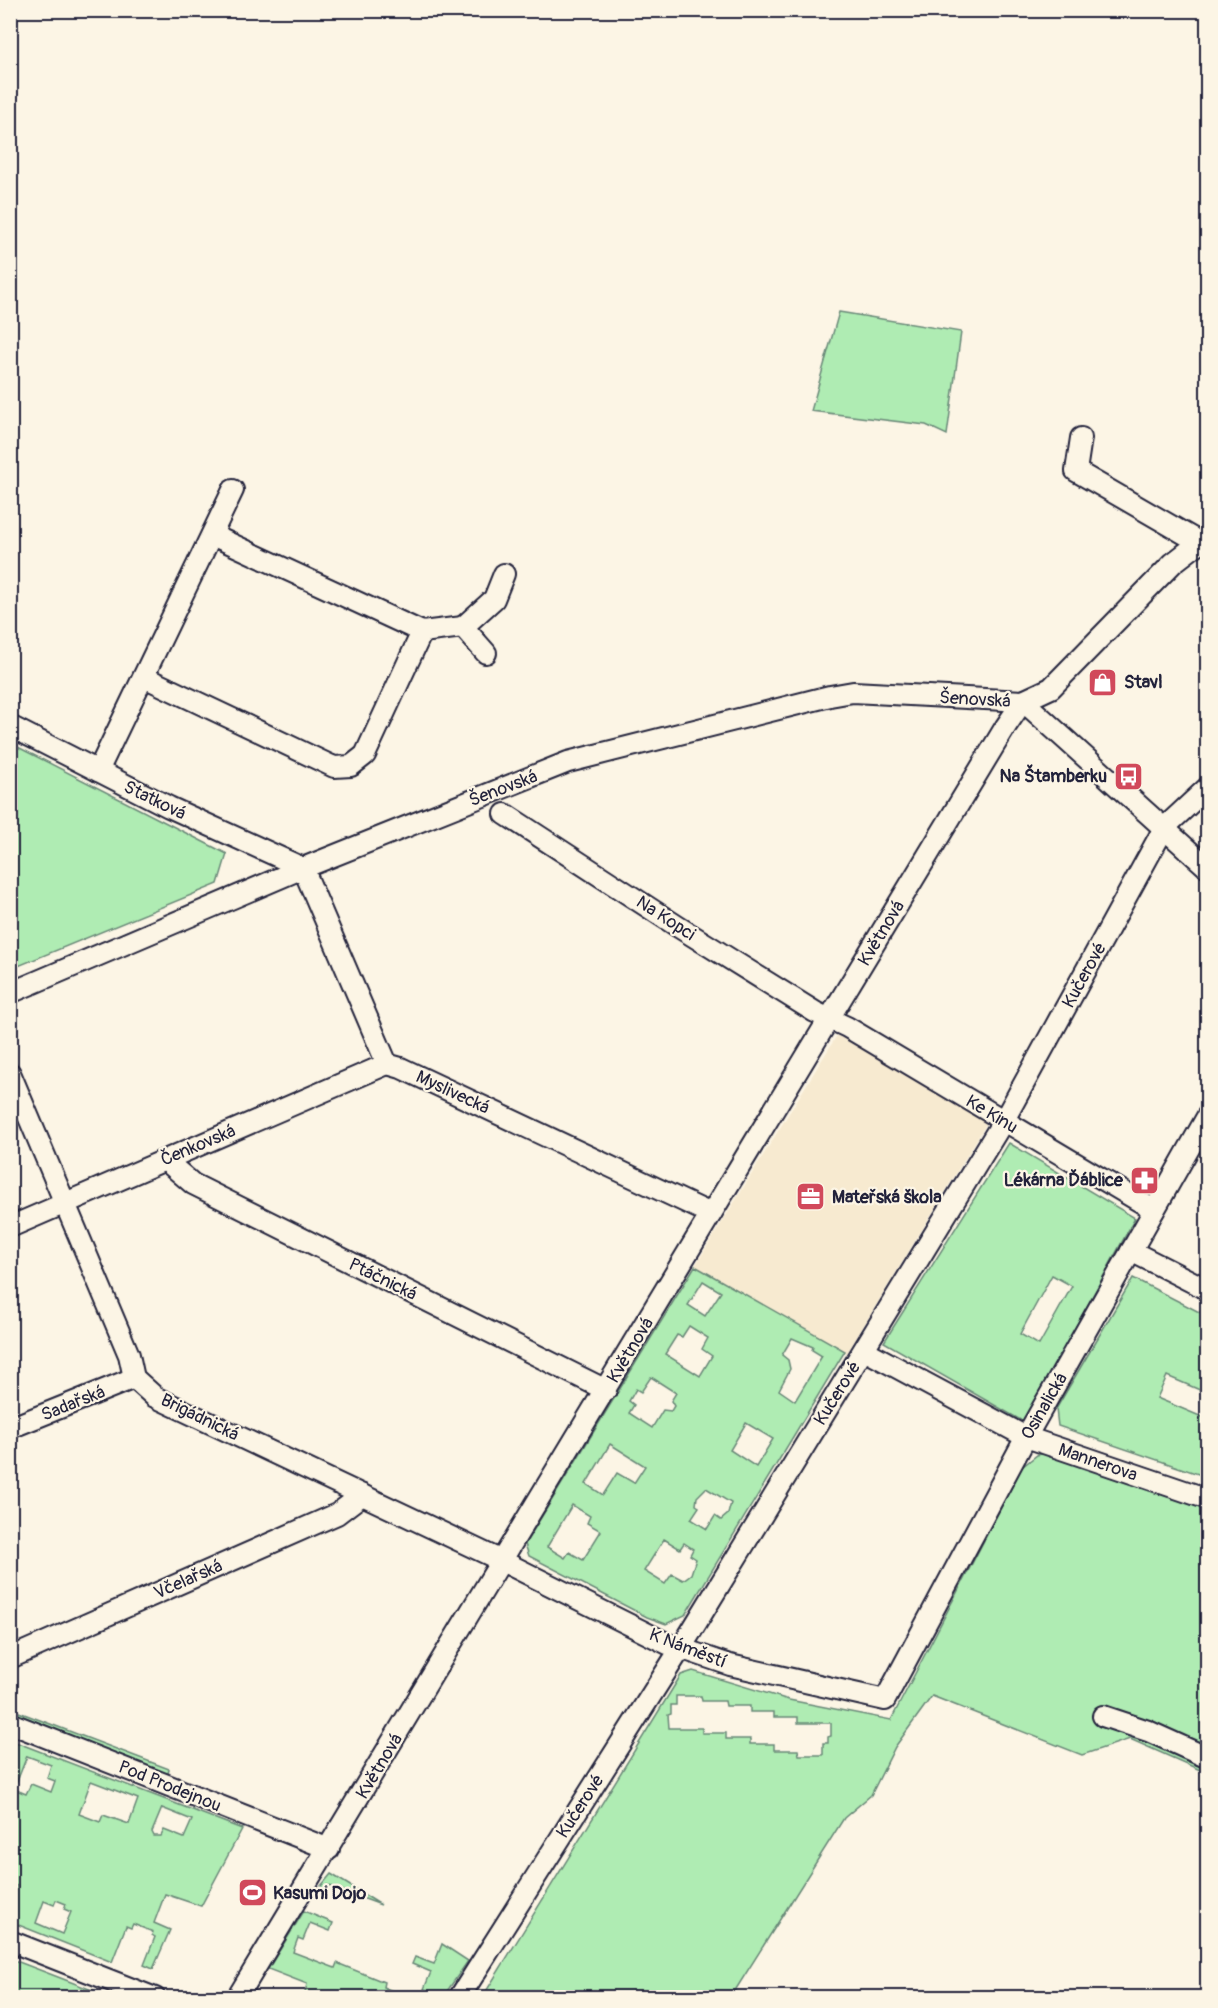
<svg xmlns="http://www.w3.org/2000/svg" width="1218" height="2008" viewBox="0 0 1218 2008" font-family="Pangolin,sans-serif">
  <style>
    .built { fill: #f7ead0 }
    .green { fill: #afecb3; stroke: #688777; stroke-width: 1.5; fill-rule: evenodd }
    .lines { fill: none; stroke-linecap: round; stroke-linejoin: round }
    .minor-casing { stroke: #22223b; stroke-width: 24 }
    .minor { stroke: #fcf5e5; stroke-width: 20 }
    .labels { text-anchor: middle; stroke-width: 4.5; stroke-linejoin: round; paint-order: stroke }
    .poi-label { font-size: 18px; font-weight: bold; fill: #22223b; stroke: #fcf5e5; text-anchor: start }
    .street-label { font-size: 18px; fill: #22223b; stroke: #fcf5e5 }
  </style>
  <rect width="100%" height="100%" fill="#fcf5e5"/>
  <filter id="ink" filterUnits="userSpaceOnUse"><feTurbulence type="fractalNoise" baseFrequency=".0167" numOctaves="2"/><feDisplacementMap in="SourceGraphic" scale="12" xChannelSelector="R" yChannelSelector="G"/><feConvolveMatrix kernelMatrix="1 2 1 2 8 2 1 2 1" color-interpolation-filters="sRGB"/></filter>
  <g filter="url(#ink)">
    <polygon class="built" points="841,1034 986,1115 986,1124 847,1353 695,1266 836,1037"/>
    <g class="green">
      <polygon points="839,312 961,332 947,435 926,425 811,411"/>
      <polygon points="10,743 227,854 218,884 11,969"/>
      <path d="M1009,1143L1135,1218L1024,1422L884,1342ZM1052,1275L1072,1286L1039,1345L1020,1334Z"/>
      <path d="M695,1266L845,1351L685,1615L666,1624L647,1617L529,1556L525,1544ZM703,1281L721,1292L705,1316L688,1305ZM689,1326L708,1338L702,1349L712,1356L700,1376L665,1354L677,1335L682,1337ZM792,1338L813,1347L812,1350L822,1356L795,1401L779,1390L790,1369L788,1360L782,1355ZM651,1377L676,1393L671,1401L674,1406L671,1411L663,1410L652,1428L629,1413L634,1405L629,1401L636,1389L641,1392ZM746,1423L773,1439L756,1467L730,1450ZM610,1444L645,1466L634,1483L617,1473L603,1495L586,1484ZM706,1488L731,1503L728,1514L721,1520L715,1516L707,1529L691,1519L699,1507L696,1505L697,1497ZM572,1505L590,1516L587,1523L601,1531L583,1560L569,1552L565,1558L547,1547ZM664,1539L680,1549L684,1543L693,1549L690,1555L696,1559L691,1574L683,1580L672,1574L665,1584L644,1571Z"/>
      <polygon points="1133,1278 1207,1316 1207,1393 1167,1376 1157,1398 1207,1419 1207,1477 1058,1426 1056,1409"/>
      <path d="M1045,1453L1207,1508V1773L1130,1739L1082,1755L932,1696L895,1747L871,1795L844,1818L731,1997L482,1998L681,1675L693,1671L789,1700L891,1720L1022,1467L1037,1455ZM676,1696H701L702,1701H725L726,1706H750V1712H774V1717H798V1723H831V1736L828,1737V1743H823V1755H799L798,1750H774V1744H750V1739H726V1733H702V1728H669L668,1715L671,1714V1705H676Z"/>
      <polygon points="11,1709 169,1769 168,1774 11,1713"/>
      <path d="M10,1740L242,1829L201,1906L165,1894L154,1923L170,1930L153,1969L144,1965L155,1937L152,1935L153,1932L133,1924L131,1928L126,1926L112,1962L11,1922V1902L17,1886L10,1883ZM27,1756L51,1765L47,1778L55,1781L51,1792L31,1784L26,1794L14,1789ZM91,1781L138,1799L129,1824L103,1815L100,1822L79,1814ZM162,1808L192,1820L184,1838L164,1830L161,1836H154L152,1832ZM56,1900L66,1904L64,1909L71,1912L62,1934L36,1923L44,1901L54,1905Z"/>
      <polygon points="331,1874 381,1905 327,1885 324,1894 321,1886"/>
      <polygon points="304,1911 333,1923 330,1931 310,1923 303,1940 298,1938 293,1952 335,1968 337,1963 384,1982 383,1987 407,1997 304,1997 307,1984 268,1969"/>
      <polygon points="442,1944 468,1961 443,1997 427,1997 429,1991 424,1989 431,1972 412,1964 415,1957 434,1964"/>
      <polygon points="10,1959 11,1959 110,1997 11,1997"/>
    </g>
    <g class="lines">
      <defs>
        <g id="minor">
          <polyline points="1081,438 1076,471 1199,542"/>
          <polyline points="463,627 494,599 504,574"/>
          <polyline points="422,632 463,627 486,653"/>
          <polyline points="144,677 334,767 351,766 365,755 422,632 212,535"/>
          <polyline points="1023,701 1208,868"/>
          <polyline points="10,726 169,807 303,868"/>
          <polyline points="98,771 233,490"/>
          <polyline points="505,814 677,926 815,1012 847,1027 1154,1210"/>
          <polyline points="303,868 387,1064 401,1068 711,1214"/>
          <polyline points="10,993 303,868 568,762 830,696 853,692 1023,701 1051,688 1173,563 1208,536"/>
          <polyline points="10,1073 129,1355 134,1378 155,1397 502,1561 668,1644 730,1665 885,1700 1026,1437 1208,1115"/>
          <polyline points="165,1160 193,1184 606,1390"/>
          <polyline points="10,1227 387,1064"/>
          <polyline points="1131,1251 1208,1290"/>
          <polyline points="864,1350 1026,1437 1208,1499"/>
          <polyline points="10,1428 134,1378"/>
          <polyline points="10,1658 337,1514 362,1495"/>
          <polyline points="1103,1716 1148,1731 1208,1758"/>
          <polyline points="10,1723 329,1849"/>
          <polyline points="10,1941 155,1998"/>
          <polyline points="237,1998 1006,726 1023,701"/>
          <polyline points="459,1998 681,1648 1004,1120 1164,828 1208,787"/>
        </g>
      </defs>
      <use href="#minor" class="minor-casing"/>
      <use href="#minor" class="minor"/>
    </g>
  </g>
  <defs>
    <symbol id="shop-square" viewBox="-11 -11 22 22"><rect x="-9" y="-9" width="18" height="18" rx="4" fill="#d1495b" stroke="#fcf5e5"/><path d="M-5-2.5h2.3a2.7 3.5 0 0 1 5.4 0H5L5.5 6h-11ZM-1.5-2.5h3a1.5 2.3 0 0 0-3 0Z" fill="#fff"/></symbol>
    <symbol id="bus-square" viewBox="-11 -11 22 22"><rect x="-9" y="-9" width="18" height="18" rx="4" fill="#d1495b" stroke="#fcf5e5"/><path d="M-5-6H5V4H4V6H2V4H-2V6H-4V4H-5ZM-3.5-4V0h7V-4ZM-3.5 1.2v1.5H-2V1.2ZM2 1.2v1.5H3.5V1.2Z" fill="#fff"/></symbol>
    <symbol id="pharmacy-square" viewBox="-11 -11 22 22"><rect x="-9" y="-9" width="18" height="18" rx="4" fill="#d1495b" stroke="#fcf5e5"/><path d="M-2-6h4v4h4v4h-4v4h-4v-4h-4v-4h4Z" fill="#fff"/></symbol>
    <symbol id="office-square" viewBox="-11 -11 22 22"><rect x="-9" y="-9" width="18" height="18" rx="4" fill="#d1495b" stroke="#fcf5e5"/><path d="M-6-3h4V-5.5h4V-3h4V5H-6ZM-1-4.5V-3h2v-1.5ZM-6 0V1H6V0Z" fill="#fff"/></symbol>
    <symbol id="stadium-square" viewBox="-11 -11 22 22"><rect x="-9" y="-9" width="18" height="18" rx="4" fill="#d1495b" stroke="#fcf5e5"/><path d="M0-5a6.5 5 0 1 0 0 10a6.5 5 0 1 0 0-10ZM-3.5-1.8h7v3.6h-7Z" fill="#fff"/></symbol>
  </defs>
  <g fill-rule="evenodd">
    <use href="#shop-square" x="1086" y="666" width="33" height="33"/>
    <use href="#bus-square" x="1112" y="760" width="33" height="33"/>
    <use href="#pharmacy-square" x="1128" y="1164" width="33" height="33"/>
    <use href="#office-square" x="794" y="1180" width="33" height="33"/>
    <use href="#stadium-square" x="236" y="1876" width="33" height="33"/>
  </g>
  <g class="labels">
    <g class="poi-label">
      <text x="1124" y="688">Stavl</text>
      <text x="1107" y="782" text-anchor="end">Na Štamberku</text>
      <text x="1123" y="1186" text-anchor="end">Lékárna Ďáblice</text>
      <text x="832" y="1203">Mateřská škola</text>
      <text x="273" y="1899">Kasumi Dojo</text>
    </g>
    <g class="street-label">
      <text transform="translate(975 699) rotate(3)" y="6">Šenovská</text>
      <text transform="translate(503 788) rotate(-21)" y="6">Šenovská</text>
      <text transform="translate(155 800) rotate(26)" y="6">Statková</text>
      <text transform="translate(666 918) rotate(33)" y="6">Na Kopci</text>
      <text transform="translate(881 933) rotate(-59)" y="6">Květnová</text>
      <text transform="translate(1084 975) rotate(-61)" y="6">Kučerové</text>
      <text transform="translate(453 1092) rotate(25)" y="6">Myslivecká</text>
      <text transform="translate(992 1114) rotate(31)" y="6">Ke Kinu</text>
      <text transform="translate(198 1145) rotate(-23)" y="6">Čenkovská</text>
      <text transform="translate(383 1279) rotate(26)" y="6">Ptáčnická</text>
      <text transform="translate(630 1350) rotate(-59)" y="6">Květnová</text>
      <text transform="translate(837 1393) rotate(-58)" y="6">Kučerové</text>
      <text transform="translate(73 1403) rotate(-22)" y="6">Sadařská</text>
      <text transform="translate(1044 1406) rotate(-60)" y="6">Osinalická</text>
      <text transform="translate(200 1417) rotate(26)" y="6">Brigádnická</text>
      <text transform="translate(1098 1462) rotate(19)" y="6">Mannerova</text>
      <text transform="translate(188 1579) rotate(-24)" y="6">Včelařská</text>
      <text transform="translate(688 1648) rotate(21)" y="6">K Náměstí</text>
      <text transform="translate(379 1766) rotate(-59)" y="6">Květnová</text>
      <text transform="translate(170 1786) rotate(22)" y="6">Pod Prodejnou</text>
      <text transform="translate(580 1806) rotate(-57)" y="6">Kučerové</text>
    </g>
  </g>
  <rect width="1218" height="2008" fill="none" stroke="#fcf5e5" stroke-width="36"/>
  <rect x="18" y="18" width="1182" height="1972" fill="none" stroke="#22223b" stroke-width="2" filter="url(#ink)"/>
</svg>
